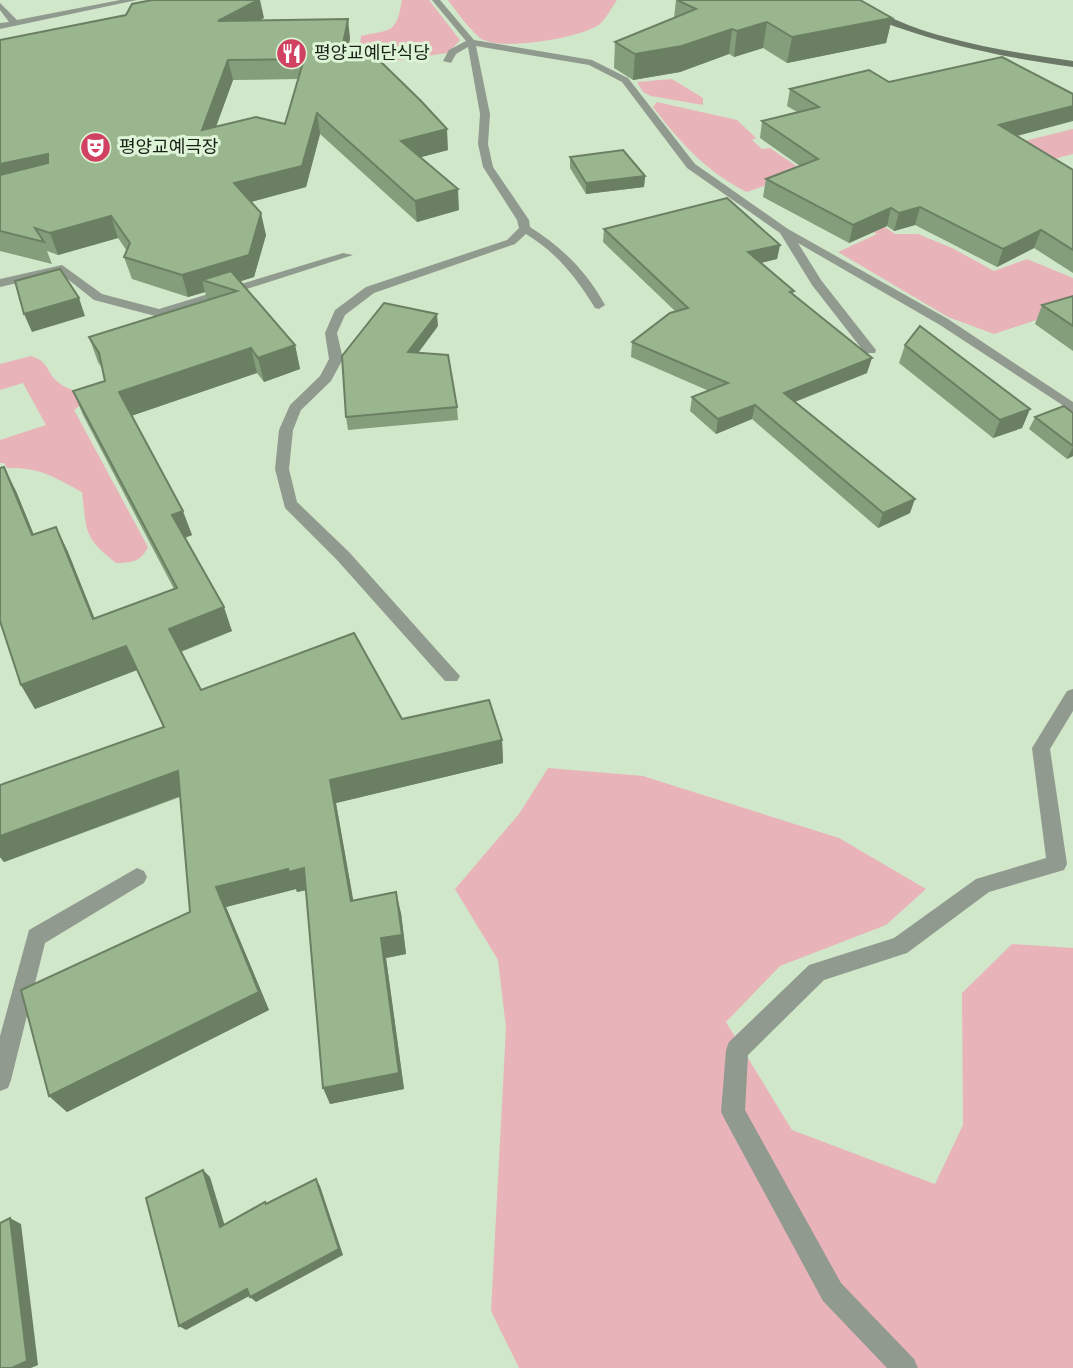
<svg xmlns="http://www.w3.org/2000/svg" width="1073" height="1368" viewBox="0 0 1073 1368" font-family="'PT Sans Narrow','Noto Sans KR',sans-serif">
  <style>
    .green { fill: #e8b4ba }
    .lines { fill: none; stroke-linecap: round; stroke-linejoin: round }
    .street { fill: #919a8e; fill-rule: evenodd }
    .secondary { fill: #6b7867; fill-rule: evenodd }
    .wall { fill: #849d7a; fill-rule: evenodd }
    .shaded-wall { fill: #6b7f63 }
    .building { fill: #99b68e; stroke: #6b7f63; stroke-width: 2; fill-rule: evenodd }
    .labels { text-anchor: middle; stroke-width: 6; stroke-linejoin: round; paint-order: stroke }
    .far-poi-label { font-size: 18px; fill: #1a2218; stroke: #def4d7; text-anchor: start }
  </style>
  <rect width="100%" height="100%" fill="#d1e7ca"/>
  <g class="green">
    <path d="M402,0H429L460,40L448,53L398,60L390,55L359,53L361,36C392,29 396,34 402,0Z"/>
    <path d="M448,0H617C612,7 607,17 601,23C585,38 498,52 480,38C468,28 457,12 448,0Z"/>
    <polygon points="672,79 703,98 703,105 651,96 643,92 637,82"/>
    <path d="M657,102L737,120L756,138L752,140L762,149L770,148L895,234H918L952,248L994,271L1027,259L1073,278V308L994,334L948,317L838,252L877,234L784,179L747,192C706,172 680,142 653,107Z"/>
    <polygon points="1073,129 1073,154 1050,160 1020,142"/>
    <path d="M31,356C50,362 46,373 59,383C69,391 79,389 87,401L74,410L148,547C141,562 131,563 116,563C83,537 87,532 82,492C54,477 40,467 7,468L4,463H0V440L46,425L23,383L0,390V364Z"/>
    <polygon points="548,768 643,776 839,838 926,889 886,925 780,966 726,1022 792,1130 935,1184 963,1125 962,993 1012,944 1073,948 1073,1368 519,1368 491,1311 506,1028 498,960 455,889 519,814"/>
  </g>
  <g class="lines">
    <g class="street">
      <polygon points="120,0 137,0 0,29 0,23 9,22 0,10 0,3 17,20"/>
      <path d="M432,0H440L474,40L592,60L628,78L695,164L788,229L948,319L1073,402V412L940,325L798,243L821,280L876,350L875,353H865L812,285L780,233L687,168L622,82L589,65L476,46L490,114L488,144L493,167L529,220L530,227C562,247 587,272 605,305L599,309L595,308C576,277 557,253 526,234L515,244L374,293L345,315L337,333L343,359L331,381L301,410L293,430L289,469L297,502L349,552L460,676L457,681H445L337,560L285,508L275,469L279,430L290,405L320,376L329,359L325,333L335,310L366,287L507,240L519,228L517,220L483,167L478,144L480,114L468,47L456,54L451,63L443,61L449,50L466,41Z"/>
      <polygon points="343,253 353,255 159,317 94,300 60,273 0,287 0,279 62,265 102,294 159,309"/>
      <polygon points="1073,689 1073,711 1050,749 1067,864 1064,870 989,892 907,953 824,980 748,1055 745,1110 841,1283 914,1359 918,1368 887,1368 823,1301 725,1120 721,1112 726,1050 729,1042 809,965 894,938 976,879 1046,858 1032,748 1067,691"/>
      <polygon points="137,868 144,871 147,877 144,883 45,943 11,1080 8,1088 0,1091 0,1036 29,930"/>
    </g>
    <path class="secondary" d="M833,0C857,0 899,23 925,31C973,46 1023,54 1073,61V67C1006,58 940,44 877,20C863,14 845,9 833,0Z"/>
  </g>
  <g class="wall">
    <polygon points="676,0 860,0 892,18 886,43 787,63 763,48 734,57 729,54 680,72 633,80 614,68 615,42 674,18"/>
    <path d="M264,18L259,20L350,38L346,59L448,150L421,157L459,210L417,222L320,134L306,187L251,202L266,235L254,277L240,281L295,345L300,369L264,382L257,373L131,416L192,535L185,538L232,631L181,652L201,690L402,719L502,740L503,763L336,803L353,901L401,913L406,954L386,958L404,1089L330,1104L306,890L297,892L296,889L226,907L269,1010L67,1112L49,1096L190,912L180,797L4,862L0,857V785L164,727L137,670L35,709L21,685L16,491L34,535L56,527L68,552L95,619L174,589L83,415L73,391L105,381L102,368L98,362L89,337L207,300L205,292L188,297L132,279L124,257L127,251L118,238L58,255L47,251L52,264L0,251V40ZM298,79L285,124L216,127L233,80Z"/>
    <polygon points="889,82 1017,136 1073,170 1073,273 1034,248 997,267 915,225 894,231 887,226 849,243 763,197 766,179 800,166 760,138 762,121 797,112 787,106 790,89"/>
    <polygon points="570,157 645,176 644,187 586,194 570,168"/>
    <polygon points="604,229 780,245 777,259 761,263 794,291 793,294 867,373 795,402 910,513 878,528 752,419 716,434 690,411 692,397 709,391 631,357 632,342 675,311 603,242"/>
    <polygon points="1073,296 1073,351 1035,324 1042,305"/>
    <polygon points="438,326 418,353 457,407 458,420 348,430 346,417"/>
    <polygon points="905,345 1030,409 1022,428 993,438 899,363"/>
    <polygon points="1073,413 1073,456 1067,459 1029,429 1035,417"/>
  </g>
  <g class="shaded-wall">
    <polygon points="258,0 260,0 264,18 222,40 218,21"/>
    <polygon points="892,18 886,43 787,63 792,37"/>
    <polygon points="348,19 350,38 343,79 340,59"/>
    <polygon points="767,22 763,48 734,57 737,31"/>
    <polygon points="732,29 729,54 680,72 633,80 635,54"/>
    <polygon points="228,60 233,80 207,151 202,130"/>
    <polygon points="1073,106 1073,121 994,142 999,125"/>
    <polygon points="317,113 320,134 306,187 239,205 234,183"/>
    <polygon points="447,129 448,150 403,162 401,141"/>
    <polygon points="48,154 56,175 0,187 0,164"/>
    <polygon points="645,176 644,187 586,194 586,183"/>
    <polygon points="458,189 459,210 417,222 415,201"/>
    <polygon points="920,207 915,225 894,231 899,213"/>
    <polygon points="891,208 887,226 849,243 853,225"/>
    <polygon points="261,213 266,235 254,277 223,287 202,280 205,292 188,297 182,275"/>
    <polygon points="111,216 118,238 58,255 50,233"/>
    <polygon points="1041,230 1034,248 997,267 1003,249"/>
    <polygon points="780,245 777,259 746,266 748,252"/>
    <polygon points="79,298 85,316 32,332 24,314"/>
    <polygon points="437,314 438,326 409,365 408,352"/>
    <polygon points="295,345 300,369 264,382 258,358"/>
    <polygon points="251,348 257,373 128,417 119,392"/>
    <polygon points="872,358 867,373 781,407 784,393"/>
    <polygon points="755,405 752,419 716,434 718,419"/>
    <polygon points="1030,409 1022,428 993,438 1000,420"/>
    <polygon points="1073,447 1073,456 1067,459"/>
    <polygon points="4,467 16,491 44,560 32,535"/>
    <polygon points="915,499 910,513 878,528 883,513"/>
    <polygon points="183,511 192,535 181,539 172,515"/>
    <polygon points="56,527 68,552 104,643 93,619"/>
    <polygon points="224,607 232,631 179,652 169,629"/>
    <polygon points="126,646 137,670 35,709 21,685"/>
    <polygon points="502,740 503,763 336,803 357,921 351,901 330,780"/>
    <polygon points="178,771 188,793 4,862 0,857 0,836"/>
    <polygon points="304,868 312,889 297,892 296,889 226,907 269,1010 67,1112 49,1096 216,887 288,869"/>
    <polygon points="396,892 401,913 406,954 386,958 404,1089 330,1104 323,1088 381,938"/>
    <polygon points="203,1170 210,1177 227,1233 220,1227"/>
    <polygon points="316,1179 320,1186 343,1255 256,1302 250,1297"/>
    <polygon points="10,1218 21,1224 38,1365 31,1368 12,1368"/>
    <polygon points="247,1289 253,1294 186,1330 179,1326"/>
  </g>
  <g class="building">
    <path d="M152,0H258L218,21L348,19L340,59L377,58L421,101L447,129L401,141L458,189L415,201L317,113L302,166L234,183L261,213L249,255L182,275L124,257L130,243L111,216L50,233L35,228L44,242L0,231V175L48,163V154L0,164V40L126,15L132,4ZM304,59L285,124L256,117L202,130L228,60Z"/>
    <polygon points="677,0 860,0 892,18 792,37 767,22 737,31 732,29 682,46 635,54 615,42 696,9"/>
    <polygon points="1002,57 1073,94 1073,106 999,125 1073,170 1073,250 1041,230 1003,249 920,207 899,213 891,208 853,225 766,179 818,159 762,121 819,107 790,89 869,70 889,82"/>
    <polygon points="623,150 645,176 586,183 570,157"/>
    <polygon points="727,198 780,245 748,252 794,291 790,292 872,358 784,393 915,499 883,513 755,405 718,419 692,397 728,383 632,342 670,313 688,308 604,229"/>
    <polygon points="60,269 79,298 24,314 15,281"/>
    <polygon points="231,271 295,345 258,358 251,348 119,392 183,511 172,515 224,607 169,629 201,690 354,633 402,719 489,700 502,740 330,780 351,901 396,892 402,935 381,938 399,1073 323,1088 304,868 289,872 288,869 216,887 259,992 49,1096 21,990 190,912 178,771 0,836 0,785 164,727 126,646 21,685 0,621 0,468 4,467 32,535 56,527 93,619 177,588 73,391 105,381 99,353 89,337 237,291 202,280"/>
    <polygon points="1073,296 1073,326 1042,305"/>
    <polygon points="384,303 437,314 408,352 448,355 457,407 346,417 342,356"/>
    <polygon points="920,326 1030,409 1000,420 905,345"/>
    <polygon points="1064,406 1073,413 1073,446 1035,417"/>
    <polygon points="203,1170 220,1227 265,1202 266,1204 316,1179 339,1249 250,1297 247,1289 179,1326 146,1198"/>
    <polygon points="10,1218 27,1361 12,1368 0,1368 0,1223"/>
  </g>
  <defs>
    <symbol id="restaurant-disc" viewBox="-11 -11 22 22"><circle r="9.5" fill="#d14162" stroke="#def4d7"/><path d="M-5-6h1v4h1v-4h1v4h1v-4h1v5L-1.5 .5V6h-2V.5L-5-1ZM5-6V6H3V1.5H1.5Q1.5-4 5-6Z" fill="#fff"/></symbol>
    <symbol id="theatre-disc" viewBox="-11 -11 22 22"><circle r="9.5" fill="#d14162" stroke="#def4d7"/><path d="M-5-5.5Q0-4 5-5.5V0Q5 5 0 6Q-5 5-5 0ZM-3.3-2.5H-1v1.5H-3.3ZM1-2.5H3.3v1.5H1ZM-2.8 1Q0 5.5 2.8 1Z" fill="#fff"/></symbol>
  </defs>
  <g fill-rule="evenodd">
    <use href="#restaurant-disc" x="274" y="36" width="35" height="35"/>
    <use href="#theatre-disc" x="78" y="130" width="35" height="35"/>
  </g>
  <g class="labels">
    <g class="far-poi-label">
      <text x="314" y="59">평양교예단식당</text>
      <text x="119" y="153">평양교예극장</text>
    </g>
  </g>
</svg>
